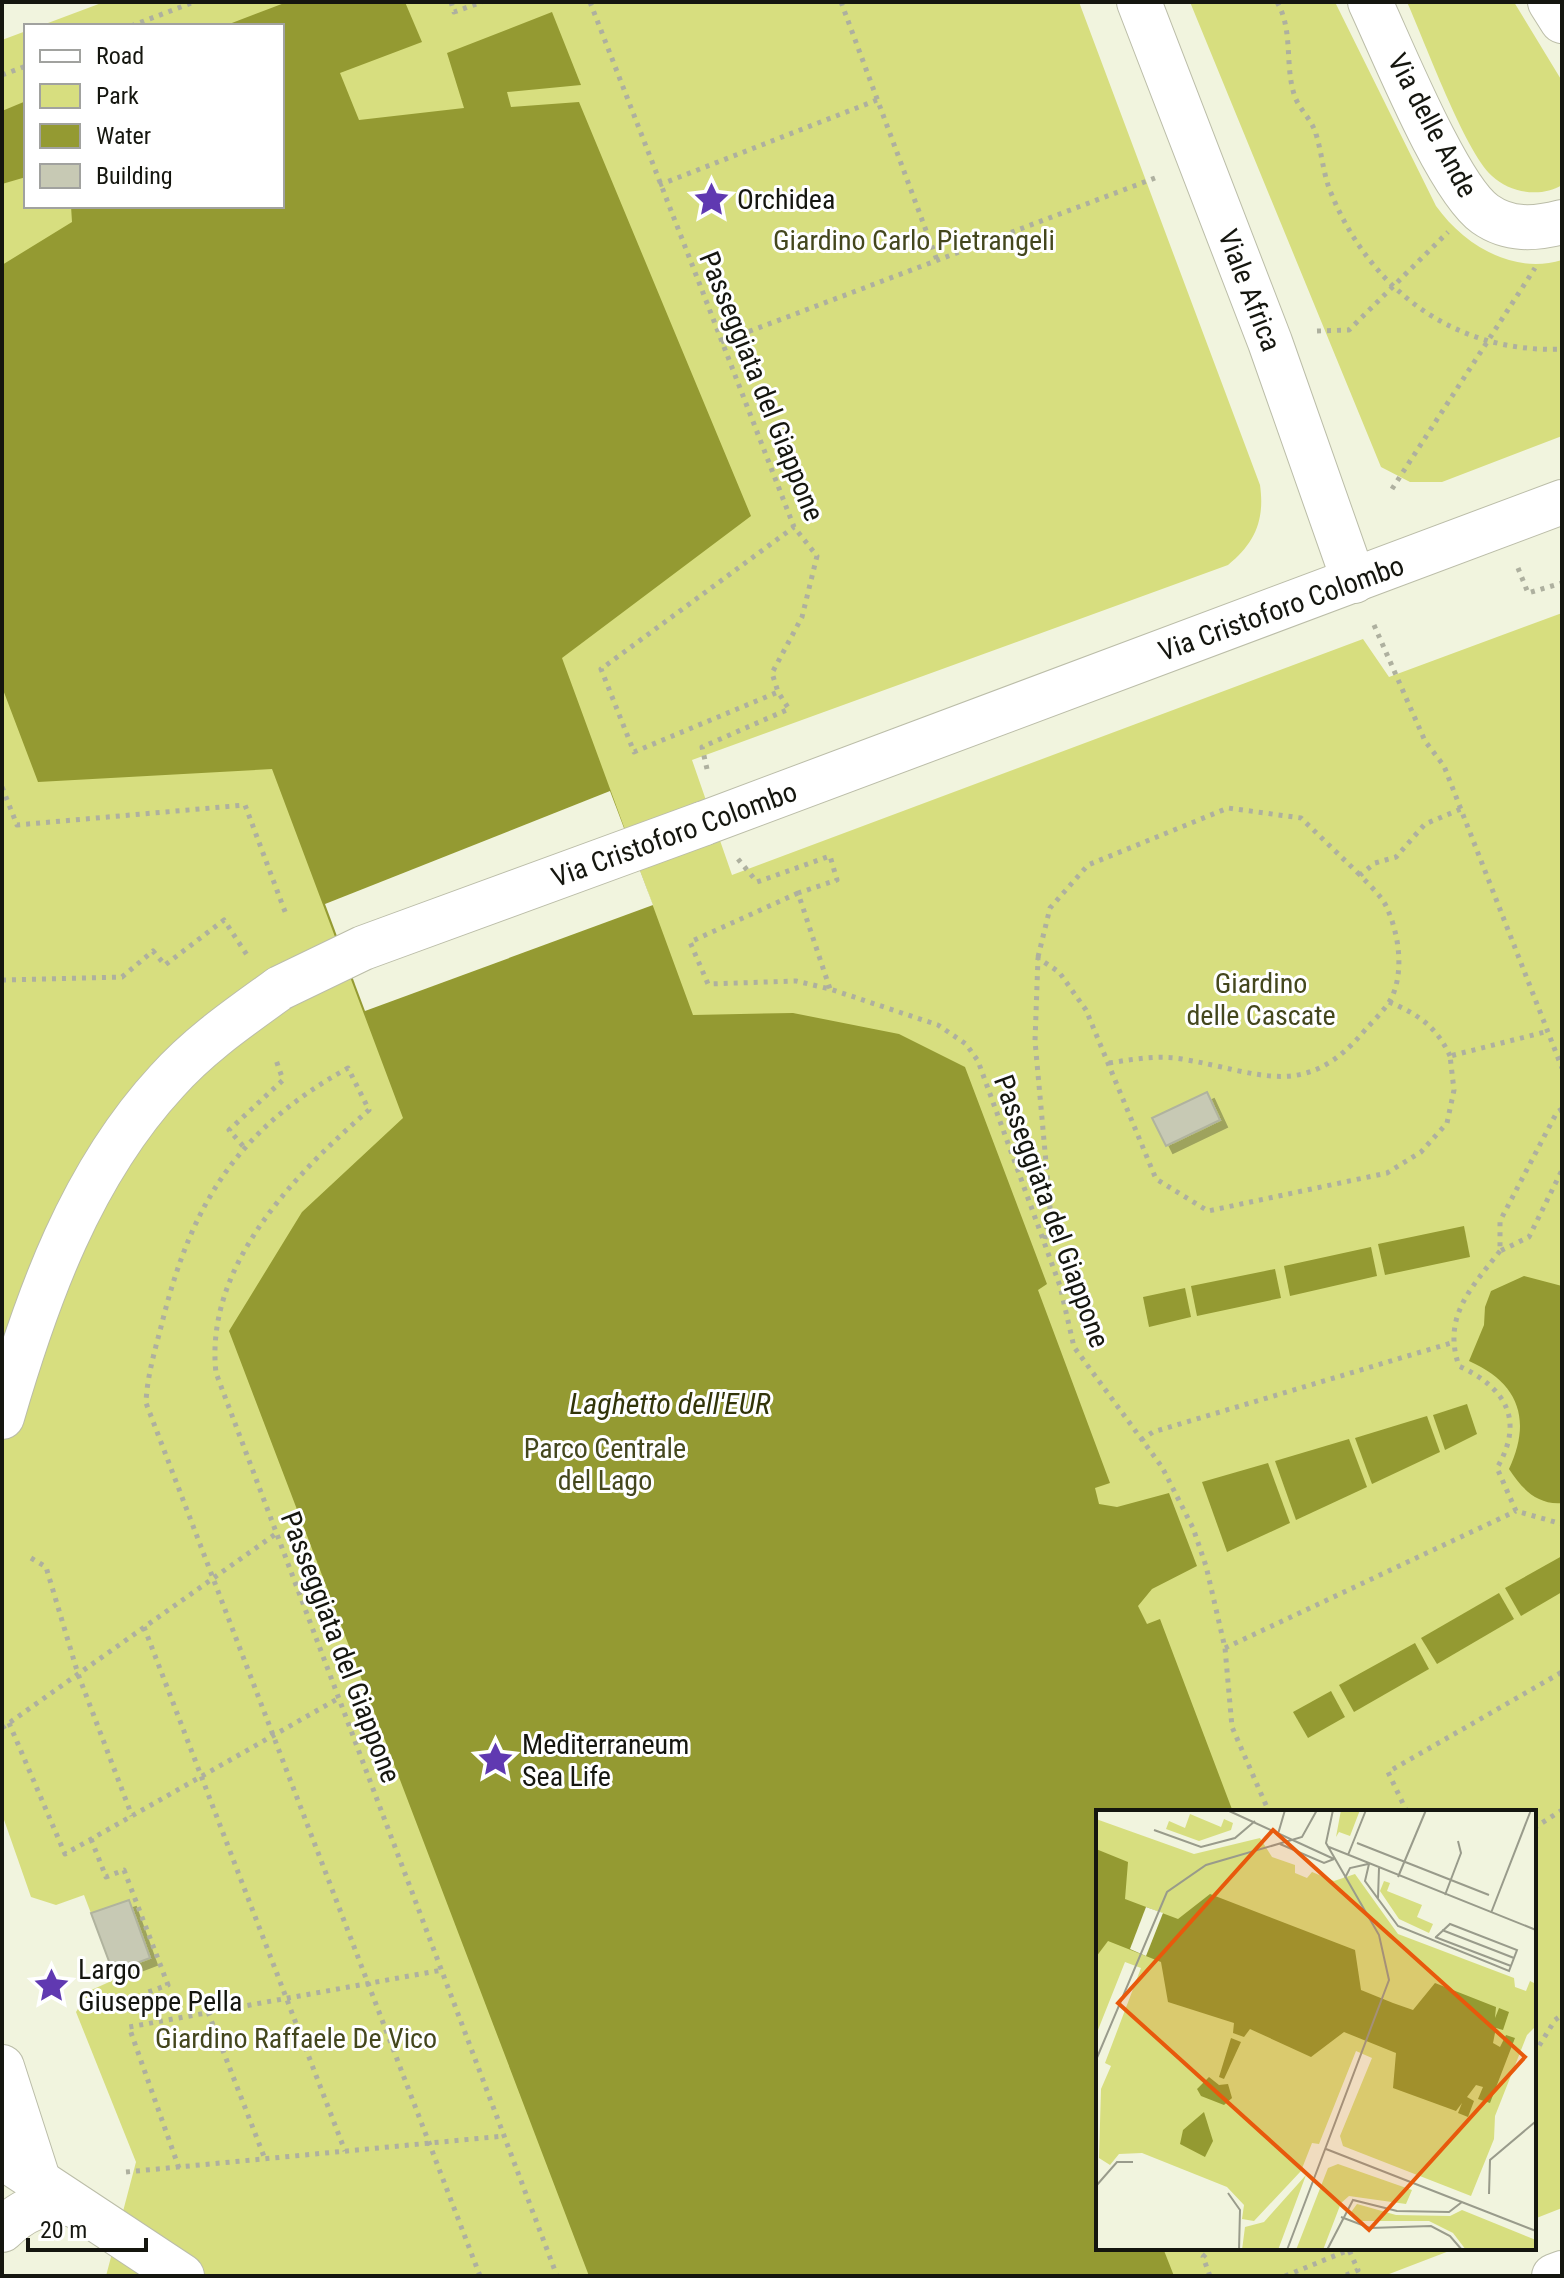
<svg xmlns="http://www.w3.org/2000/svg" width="1564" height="2278" viewBox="0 0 1564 2278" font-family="'Roboto Condensed',sans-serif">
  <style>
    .green { fill: #d7de7f }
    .water { fill: #949a32 }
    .pier { fill: #f1f4de }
    .building { fill: #c7c9b4; stroke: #b0b39e; stroke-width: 2; filter: url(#shadow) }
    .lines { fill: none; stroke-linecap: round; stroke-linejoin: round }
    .minor-casing { stroke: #bbbda8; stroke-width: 46 }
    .major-casing { stroke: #bbbda8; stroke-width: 46 }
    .path { stroke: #aeb09f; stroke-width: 5; stroke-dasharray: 4 6; stroke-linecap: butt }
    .minor { stroke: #fff; stroke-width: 44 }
    .major { stroke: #fff; stroke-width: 44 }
    .major-bridge-casing { stroke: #bbbda8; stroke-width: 46; stroke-linecap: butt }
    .major-bridge { stroke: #fff; stroke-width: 44 }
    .labels { text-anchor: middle; stroke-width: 6; stroke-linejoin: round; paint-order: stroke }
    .street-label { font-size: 28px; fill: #15160f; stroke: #fff }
    .poi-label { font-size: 28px; fill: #15160f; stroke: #fff; text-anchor: start }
    .park-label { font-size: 28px; fill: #44471d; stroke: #fff }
    .water-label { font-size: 30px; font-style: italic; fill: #323408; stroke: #fff }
    .inset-road { fill: none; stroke: #999b8b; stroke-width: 2 }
    .view { fill: #e8590c; fill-opacity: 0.15; stroke: #e8590c; stroke-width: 4 }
    .inset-edge { fill: none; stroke: #15160f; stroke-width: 4 }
  </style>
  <defs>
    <filter id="shadow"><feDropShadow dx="7" dy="7" stdDeviation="0" flood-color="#0004"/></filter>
  </defs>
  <rect width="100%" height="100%" fill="#f1f4de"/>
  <g class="green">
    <path d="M104,2H1079L1260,485C1265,520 1255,543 1228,565L692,760L732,875L1363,639L1389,677L1562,613V2208L1534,2219V1812H1098V2248H1457L1384,2276H106L136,2162L76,2012L89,1991L116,1979L84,1895L56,1905L31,1897L2,1814V40L26,31V206H282V26H40Z"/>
    <path d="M1190,2H1335L1436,206C1464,245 1513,275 1562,260V436L1442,482H1410L1381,467Z"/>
    <path d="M1407,2H1514L1562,81V185C1541,198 1510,193 1492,176C1464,150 1425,42 1407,2Z"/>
  </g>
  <g class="water">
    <polygon points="287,2 405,2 422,42 340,73 359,120 464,108 447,53 552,12 581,85 507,92 511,107 579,102 751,516 562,658 693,1015 793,1013 899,1034 965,1067 1047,1284 1038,1290 1110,1483 1095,1488 1099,1504 1117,1507 1169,1493 1197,1566 1152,1589 1138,1606 1147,1624 1160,1619 1233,1812 1098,1812 1098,2248 1163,2248 1174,2276 589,2276 229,1331 302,1212 403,1118 272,769 38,782 2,687 2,265 72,222 71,206 282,206 282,26 224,26"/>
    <polygon points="26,101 26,177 2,184 2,111"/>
    <polygon points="1464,1226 1470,1257 1385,1275 1378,1244"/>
    <polygon points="1371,1247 1377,1276 1290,1296 1284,1266"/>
    <polygon points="1275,1269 1281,1298 1197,1316 1191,1286"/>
    <path d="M1524,1276L1562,1286V1503C1537,1505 1522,1489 1509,1469C1532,1420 1519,1383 1469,1361L1484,1325L1485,1307L1491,1291Z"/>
    <polygon points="1185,1288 1191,1317 1149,1327 1143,1297"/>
    <polygon points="1467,1404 1477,1434 1445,1450 1433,1415"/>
    <polygon points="1427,1416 1440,1452 1372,1484 1355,1438"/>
    <polygon points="1349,1439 1367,1487 1296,1520 1275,1461"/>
    <polygon points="1268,1463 1290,1523 1227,1552 1202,1482"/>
    <polygon points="1562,1556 1562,1592 1521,1616 1505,1588"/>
    <polygon points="1499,1593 1514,1619 1437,1664 1421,1638"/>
    <polygon points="1415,1643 1429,1669 1354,1712 1339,1685"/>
    <polygon points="1331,1691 1345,1717 1308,1738 1293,1712"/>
  </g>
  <polygon class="pier" points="610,791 653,905 365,1011 325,904"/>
  <g class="building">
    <polygon points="1207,1092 1220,1120 1166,1146 1152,1118"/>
    <polygon points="129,1900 150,1958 113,1972 91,1913"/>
  </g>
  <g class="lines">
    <defs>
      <g id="minor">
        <polyline points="1139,2 1270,342 1354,581"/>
        <path d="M1370,2C1392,49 1448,188 1485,214C1509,231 1535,229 1562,222"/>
        <polyline points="1550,2 1562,21"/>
        <polyline points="2,2067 39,2182"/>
        <path d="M2,2230C23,2210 40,2202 69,2204"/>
      </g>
      <g id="major">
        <polyline points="702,824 1562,502"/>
        <path d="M2,1417C37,1297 81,1174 167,1081C200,1044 240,1017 280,988"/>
        <polyline points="2,2157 182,2276"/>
        <polyline points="1554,2276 1562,2273"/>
      </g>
    </defs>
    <use href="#minor" class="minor-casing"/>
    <use href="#major" class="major-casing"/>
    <g class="path">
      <polyline points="451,2 454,12 482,2"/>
      <polyline points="590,2 794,527 817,556 802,617 772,673 778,692"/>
      <polyline points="841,2 937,260"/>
      <path d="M1277,2C1294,31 1284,66 1295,97C1300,110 1312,120 1316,134C1322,153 1323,174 1331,193C1370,289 1455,354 1562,349"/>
      <polyline points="131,26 194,2"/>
      <polyline points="2,75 26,66"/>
      <polyline points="659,185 877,100"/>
      <polyline points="1317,331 1349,330 1448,232"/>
      <polyline points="721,342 1155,178"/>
      <polyline points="1392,489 1535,268"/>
      <polyline points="1518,568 1528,593 1562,583"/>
      <polyline points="1374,625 1425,741 1444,766 1562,1068"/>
      <polyline points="707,769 702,747 789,709 778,692 634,752 601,669 794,527"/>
      <polyline points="2,787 17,825 245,805 287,917"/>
      <polyline points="738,859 757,882 830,856 837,880 798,893 830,989"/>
      <polyline points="798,893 690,942 708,984 796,981 830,989 938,1025 966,1044 978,1061 1060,1286 1074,1347 1162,1467 1193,1528 1206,1566 1225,1648 1232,1727 1269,1812"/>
      <polyline points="1038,957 1050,908 1088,865 1228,808 1301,818 1360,875"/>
      <polyline points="2,980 122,977 153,951 165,965 224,920 247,955"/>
      <path d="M1389,1002C1418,1014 1437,1027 1450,1056"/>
      <path d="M1109,1063C1134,1059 1157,1055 1182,1059C1260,1072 1305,1102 1365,1030C1374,1020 1386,1009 1392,997C1404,970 1399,935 1387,908C1382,896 1369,885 1360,875L1375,863L1396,857L1425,824L1461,809"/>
      <polyline points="1562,1109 1557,1112 1500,1221 1500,1251 1529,1237 1562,1170"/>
      <polyline points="243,1146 229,1130 283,1080 276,1060"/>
      <polyline points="1045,1239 1050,1207 1035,1041 1038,958 1059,972 1086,1010 1156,1179 1208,1211 1387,1173 1421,1152 1447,1123 1454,1090 1450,1056 1545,1032"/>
      <path d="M1500,1251C1471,1288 1442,1317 1459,1366C1506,1388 1525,1420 1497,1468L1516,1511L1562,1524"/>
      <polyline points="1141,1440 1153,1432 1451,1343"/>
      <polyline points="31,1558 46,1567 78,1674 132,1816"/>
      <polyline points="144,1627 345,2151"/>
      <polyline points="1225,1648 1516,1511"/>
      <polyline points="9,1723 65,1854 339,1698"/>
      <polyline points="2,1728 277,1533"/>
      <polyline points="1407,1812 1388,1772 1562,1672"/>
      <polyline points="1534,1828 1562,1810"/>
      <polyline points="91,1839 106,1877 124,1870 168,1985 148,1992 159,2021"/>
      <polyline points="208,2012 265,2159"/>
      <polyline points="1534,2054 1555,2020 1562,2015"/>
      <polyline points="179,2168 129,2027 442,1970"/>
      <polyline points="126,2172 504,2136"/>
      <path d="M480,2276L146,1403C147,1375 156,1347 163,1319C193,1200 240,1128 348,1068L369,1110C295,1174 204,1266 216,1373L557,2276"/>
      <polyline points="1210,2276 1203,2257 1212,2248"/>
      <polyline points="1285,2276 1349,2250 1358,2270 1344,2276"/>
    </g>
    <use href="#minor" class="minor"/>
    <use href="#major" class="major"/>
    <defs>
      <polyline id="major-bridge" points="280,988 363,948 702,824"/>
    </defs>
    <use href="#major-bridge" class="major-bridge-casing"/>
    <use href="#major-bridge" class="major-bridge"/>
  </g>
  <defs>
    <symbol id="sight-bare" viewBox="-9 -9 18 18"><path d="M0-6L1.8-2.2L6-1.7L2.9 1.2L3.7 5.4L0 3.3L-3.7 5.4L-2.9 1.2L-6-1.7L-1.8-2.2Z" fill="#6039b1" stroke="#fff" stroke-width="2.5" paint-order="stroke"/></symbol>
  </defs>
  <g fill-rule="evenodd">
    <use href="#sight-bare" x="686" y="174" width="51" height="51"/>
    <use href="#sight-bare" x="470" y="1734" width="51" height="51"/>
    <use href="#sight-bare" x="26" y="1960" width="51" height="51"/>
  </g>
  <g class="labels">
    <g class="street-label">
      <text transform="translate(1433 125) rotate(62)" y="10">Via delle Ande</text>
      <text transform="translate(1250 290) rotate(69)" y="10">Viale Africa</text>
      <text transform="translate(762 386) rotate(68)" y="10">Passeggiata del Giappone</text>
      <text transform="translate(1281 608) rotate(-20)" y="10">Via Cristoforo Colombo</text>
      <text transform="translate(674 834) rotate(-20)" y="10">Via Cristoforo Colombo</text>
      <text transform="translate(1052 1211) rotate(70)" y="10">Passeggiata del Giappone</text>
      <text transform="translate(341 1647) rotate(69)" y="10">Passeggiata del Giappone</text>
    </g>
    <g class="poi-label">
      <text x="737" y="209">Orchidea</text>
      <text x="522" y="1754">Mediterraneum<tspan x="522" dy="32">Sea Life</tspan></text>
      <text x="78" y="1979">Largo<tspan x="78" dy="32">Giuseppe Pella</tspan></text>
    </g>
    <g class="park-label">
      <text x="914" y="250">Giardino Carlo Pietrangeli</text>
      <text x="1261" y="993">Giardino<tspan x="1261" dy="32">delle Cascate</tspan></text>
      <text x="605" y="1458">Parco Centrale<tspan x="605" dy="32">del Lago</tspan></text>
      <text x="296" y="2048">Giardino Raffaele De Vico</text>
    </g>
    <g class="water-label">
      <text x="670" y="1414">Laghetto dell'EUR</text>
    </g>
  </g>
  <g transform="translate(1096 1810)">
    <rect width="440" height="440" fill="#f1f4de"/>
    <path d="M245,0H264L254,26L243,22L240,27ZM94,4L125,17L128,9L137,13L135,20L103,31L70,19L73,11L89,18ZM0,9L98,44L164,28L176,47L199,55V63L211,68L216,62L238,71L259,64L302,124L418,168L419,177L430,181L434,171L440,174V216L431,225L399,306L398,329L375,386L247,336L244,326L276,248L260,241L223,334L216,333L205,361L158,411L146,409L148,395L131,377L46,343L23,344L14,355L3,348L5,279L15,256L9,253L45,158L29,152L0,225ZM288,71L294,73L291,81L326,95L321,107L337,114L333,123L303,109L284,81ZM242,354L316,380L310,394L253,386L245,393L227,440H200L232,358ZM210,365L182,440H146L149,417L168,412ZM261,394L300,405L354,406L366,400L440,430V440H370L357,423L333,411H264L253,405Z" fill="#d7de7f"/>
    <path d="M0,39L32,52L29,89L82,109L114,84L259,140L265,180L297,193L317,200L339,173L400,197L399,208L403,198L413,202L407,220L400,218L397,233L404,237L410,225L419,228L394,293L382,289L387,277L380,275L371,287L378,291L372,307L362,303L366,293L360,301L297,278L300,243L248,222L215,247L154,219L148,227L137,223L138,213L72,192L65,152L12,131L0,147ZM135,228L145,232L128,269L123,267ZM113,267L123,275L132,274L136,288L128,295L105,286L101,279ZM108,302L117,331L109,347L84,334L87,320Z" fill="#949a32"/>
    <path d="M50,97L67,103L50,146L34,139Z" fill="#f1f4de"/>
    <path class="inset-road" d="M131,0L238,49M58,20L105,37L139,28L159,11M182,24L189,0M261,33L393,85M184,34L228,53L238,49M233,37L440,120M252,45L270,0M273,54L269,71L302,116L413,161L421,140L354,114L340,127M302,67L330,0M249,68L254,58L272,54M349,85L365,43L362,31M282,88L283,58M395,103L435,0M346,120L418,148M339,127L415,156M0,250L71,82L110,55L206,27L221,0M230,339L440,421M0,376L21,352H37M132,383L144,400L143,440M393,384L394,350L439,312M245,407L274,418L335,416L354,426L366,440M191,440L293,170L283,125L230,33L237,0M231,440L257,390L301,401L353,402L366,392"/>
    <path class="view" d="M177,20L429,247L273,420L22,193Z"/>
    <rect width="440" height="440" class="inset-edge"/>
  </g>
  <rect width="1564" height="2278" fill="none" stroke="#15160f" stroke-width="8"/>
  <rect x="24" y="24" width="260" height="184" fill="#ffffff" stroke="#a1a29f" stroke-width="2"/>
  <rect x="40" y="50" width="40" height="12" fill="#ffffff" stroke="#a1a29f" stroke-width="2"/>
  <text x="96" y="64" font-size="24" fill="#15160f">Road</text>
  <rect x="40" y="84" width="40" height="24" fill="#d7de7f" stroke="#a1a29f" stroke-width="2"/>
  <text x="96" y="104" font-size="24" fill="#15160f">Park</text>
  <rect x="40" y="124" width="40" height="24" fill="#949a32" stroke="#a1a29f" stroke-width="2"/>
  <text x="96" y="144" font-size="24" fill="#15160f">Water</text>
  <rect x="40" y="164" width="40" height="24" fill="#c7c9b4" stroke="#a1a29f" stroke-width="2"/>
  <text x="96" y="184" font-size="24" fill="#15160f">Building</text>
  <path d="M28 2238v12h118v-12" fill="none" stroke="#15160f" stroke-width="4"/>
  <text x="40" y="2238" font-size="24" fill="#15160f" stroke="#ffffff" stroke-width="6" paint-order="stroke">20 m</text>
</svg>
